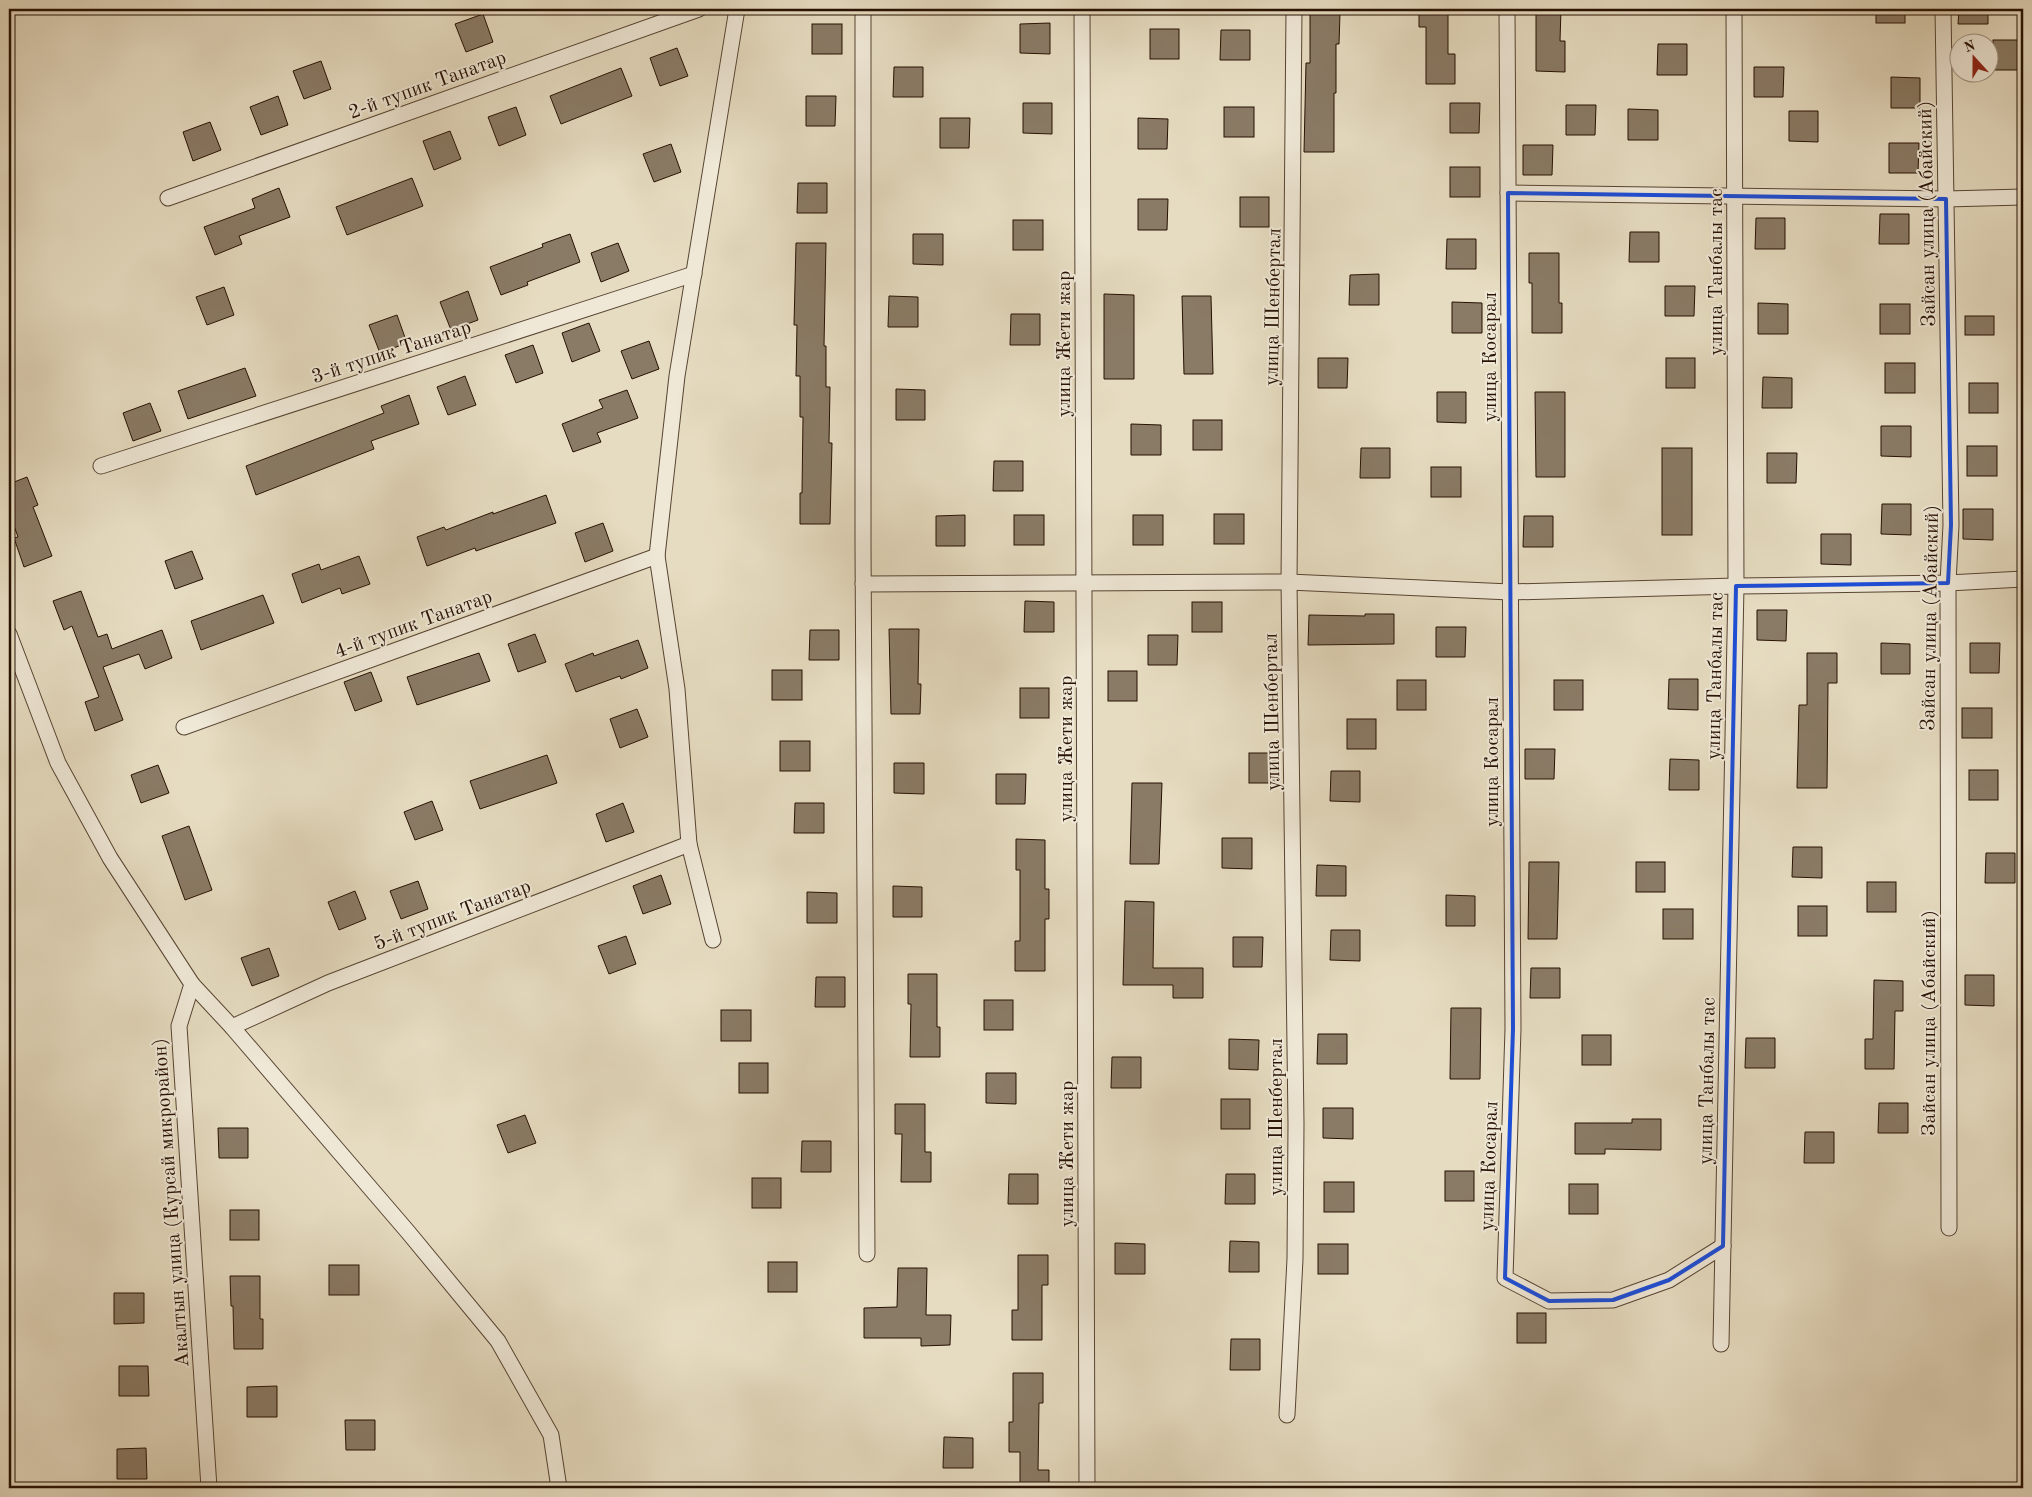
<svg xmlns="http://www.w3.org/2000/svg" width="2032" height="1497" viewBox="0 0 2032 1497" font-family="'Old Standard TT',serif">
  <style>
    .building { fill: #8a7b66; stroke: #271103 }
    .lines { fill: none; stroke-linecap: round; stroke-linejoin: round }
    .minor-casing { stroke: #574432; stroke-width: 17 }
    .minor { stroke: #efe8d7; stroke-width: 15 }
    .marked { fill: none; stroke: #1d4ed8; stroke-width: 4; stroke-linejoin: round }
    .labels { text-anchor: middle; stroke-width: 4; stroke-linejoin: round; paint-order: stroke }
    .street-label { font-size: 20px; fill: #271103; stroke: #efe8d7 }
  </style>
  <rect width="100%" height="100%" fill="#e6dcc1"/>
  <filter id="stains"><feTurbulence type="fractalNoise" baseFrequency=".004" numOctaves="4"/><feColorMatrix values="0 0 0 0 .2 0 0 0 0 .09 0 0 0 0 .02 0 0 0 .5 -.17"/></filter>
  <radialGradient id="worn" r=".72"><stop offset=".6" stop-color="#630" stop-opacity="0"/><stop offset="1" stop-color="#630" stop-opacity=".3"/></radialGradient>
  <g class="building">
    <polygon points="1419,9 1448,9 1448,54 1455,54 1455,84 1426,84 1426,27 1419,27"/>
    <polygon points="1536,9 1561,9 1560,41 1565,41 1565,72 1536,71"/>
    <rect x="1876" y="9" width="29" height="14"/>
    <polygon points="1959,9 1988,9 1988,24 1958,24"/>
    <polygon points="1310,13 1340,13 1339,44 1336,44 1336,93 1334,93 1334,152 1304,152 1306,63 1310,63"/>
    <polygon points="483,14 493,42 466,52 455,24"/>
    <polygon points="1050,23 1050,54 1020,53 1020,24"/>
    <rect x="812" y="24" width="30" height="30"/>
    <rect x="1150" y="29" width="29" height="30"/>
    <polygon points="1221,30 1250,30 1250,60 1220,60"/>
    <rect x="1993" y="40" width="29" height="30"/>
    <polygon points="1658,44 1687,44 1687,75 1657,75"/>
    <polygon points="677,48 688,76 660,86 650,58"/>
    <polygon points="321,61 331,89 304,99 293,71"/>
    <polygon points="894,67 923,67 923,97 893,97"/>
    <polygon points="1754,67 1784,67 1783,97 1754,97"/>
    <polygon points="621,68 632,96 561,124 550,96"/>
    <polygon points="1891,77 1920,78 1920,108 1891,108"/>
    <polygon points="278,96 288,125 261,135 250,107"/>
    <polygon points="806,96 836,96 835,126 806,126"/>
    <polygon points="1023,103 1052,103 1052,134 1023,133"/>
    <polygon points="1450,103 1480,103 1479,133 1450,133"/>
    <polygon points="1566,105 1596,105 1595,135 1566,135"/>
    <polygon points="516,107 526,135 499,146 488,117"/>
    <rect x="1224" y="107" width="30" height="30"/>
    <polygon points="1628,109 1658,110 1658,140 1628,140"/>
    <polygon points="1789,111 1818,111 1818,142 1789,141"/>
    <polygon points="940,118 970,118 969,148 940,148"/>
    <polygon points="1138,118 1168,119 1167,149 1138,149"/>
    <polygon points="210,122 221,150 193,161 183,132"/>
    <polygon points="450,131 461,159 434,170 423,141"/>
    <polygon points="1889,143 1919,143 1918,173 1889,173"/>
    <polygon points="671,144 681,172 654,182 643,154"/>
    <polygon points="1523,145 1553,145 1552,175 1523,175"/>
    <rect x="1450" y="167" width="30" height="30"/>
    <polygon points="412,178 423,206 347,235 336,207"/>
    <polygon points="798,183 827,183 827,213 797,213"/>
    <polygon points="279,188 290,217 239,236 242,244 215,255 204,227 255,208 252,199"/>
    <rect x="1240" y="197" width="29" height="30"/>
    <polygon points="1138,199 1168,199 1167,230 1138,230"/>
    <polygon points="1880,214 1909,214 1909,244 1879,244"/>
    <polygon points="1756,218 1785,218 1785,249 1755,249"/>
    <rect x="1013" y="220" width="30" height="30"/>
    <polygon points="1630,232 1659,232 1659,262 1629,262"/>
    <polygon points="570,234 580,262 527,282 528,285 501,295 490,267 543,247 542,244"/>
    <polygon points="913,234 943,234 943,265 913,264"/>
    <polygon points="1447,239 1476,239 1476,269 1446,269"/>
    <polygon points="618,243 629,271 601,282 591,253"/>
    <polygon points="796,243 826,243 824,346 826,346 826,387 830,387 829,443 832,443 830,524 800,524 800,493 802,493 803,417 800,417 800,376 796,376 797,325 794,325"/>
    <polygon points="1529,253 1559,253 1559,303 1562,303 1562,333 1532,333 1532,283 1529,283"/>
    <polygon points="1379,274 1379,305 1349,305 1350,275"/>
    <polygon points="1665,286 1695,286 1694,316 1665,316"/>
    <polygon points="224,287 234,315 207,325 196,297"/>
    <polygon points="468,291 478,320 451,330 440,302"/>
    <polygon points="1104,294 1134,295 1134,379 1104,379"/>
    <polygon points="889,296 918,297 918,327 888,327"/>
    <polygon points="1182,296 1211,296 1213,374 1184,374"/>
    <polygon points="1452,302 1482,303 1482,333 1452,333"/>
    <polygon points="1758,303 1788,304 1788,334 1758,334"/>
    <rect x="1880" y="304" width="30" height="30"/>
    <polygon points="1011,314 1040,314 1040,345 1010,345"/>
    <polygon points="397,315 407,343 380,353 369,325"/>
    <rect x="1965" y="316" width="29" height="19"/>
    <polygon points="589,323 600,351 572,362 562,333"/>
    <polygon points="649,341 659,369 632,379 621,351"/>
    <polygon points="533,345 543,373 516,383 505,355"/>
    <polygon points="1318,358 1348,358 1347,388 1318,388"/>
    <rect x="1666" y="358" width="29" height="30"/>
    <rect x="1885" y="363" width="30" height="30"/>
    <polygon points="245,368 256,396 188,419 178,391"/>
    <polygon points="465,376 476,405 448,415 437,387"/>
    <polygon points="1763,377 1792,378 1792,408 1762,408"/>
    <rect x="1969" y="383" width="29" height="30"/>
    <polygon points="896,389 925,390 925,420 896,420"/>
    <polygon points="627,390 638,418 597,433 601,442 573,452 562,424 603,408 599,400"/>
    <polygon points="1437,392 1466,392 1466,423 1437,422"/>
    <polygon points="1535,392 1565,392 1565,477 1536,477"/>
    <polygon points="409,395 419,424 371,441 374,449 256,495 246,466 384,413 381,406"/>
    <polygon points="150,403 161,431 133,441 123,413"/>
    <rect x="1193" y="420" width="29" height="30"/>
    <polygon points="1131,424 1161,425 1161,455 1131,455"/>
    <polygon points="1881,426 1911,426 1911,457 1881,456"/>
    <rect x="1967" y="446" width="30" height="30"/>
    <polygon points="1361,448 1390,448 1390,478 1360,478"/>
    <rect x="1662" y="448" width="30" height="87"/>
    <polygon points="1767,453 1797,453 1796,483 1767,483"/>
    <polygon points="994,461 1023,461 1023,491 993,491"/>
    <rect x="1431" y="467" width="30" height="30"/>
    <polygon points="27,477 38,505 33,507 52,556 24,567 14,538 18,537 9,512 9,484"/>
    <polygon points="546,495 556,523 476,551 475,548 427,566 417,537 444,527 446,530 493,512 493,514"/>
    <polygon points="1882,504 1911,504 1911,535 1881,534"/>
    <polygon points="1963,509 1993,509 1993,540 1963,539"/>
    <rect x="1214" y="514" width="30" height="30"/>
    <polygon points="965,515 965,546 936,546 936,516"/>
    <rect x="1014" y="515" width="30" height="30"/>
    <rect x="1133" y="515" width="30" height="30"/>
    <polygon points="1524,516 1553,516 1553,547 1523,547"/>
    <polygon points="603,523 613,551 585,562 575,533"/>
    <polygon points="1821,534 1851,534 1851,565 1821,564"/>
    <polygon points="192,551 203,579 175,589 165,561"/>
    <polygon points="359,556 370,584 342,594 340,588 302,603 292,574 319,564 321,570"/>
    <polygon points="81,591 98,637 107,634 112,649 162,630 172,658 145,669 139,654 103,667 123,720 95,731 85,702 99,697 72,626 64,630 53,601"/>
    <polygon points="263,595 274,623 201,650 191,621"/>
    <polygon points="1025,601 1054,602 1054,632 1024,632"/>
    <rect x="1192" y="602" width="30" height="30"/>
    <polygon points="1757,610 1787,610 1786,641 1757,640"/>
    <polygon points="1365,614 1394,614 1394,644 1308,645 1309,615 1365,616"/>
    <polygon points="1436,627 1466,627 1465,657 1436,657"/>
    <polygon points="889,629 919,629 918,684 921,684 920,714 891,714"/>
    <polygon points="810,630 839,630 839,660 809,660"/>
    <polygon points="535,634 546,662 518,672 508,644"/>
    <polygon points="1148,635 1178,635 1177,665 1148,665"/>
    <polygon points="638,640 648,668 621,679 620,676 576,692 565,664 593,653 594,656"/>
    <polygon points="1881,643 1910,644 1910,674 1881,674"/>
    <polygon points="1970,643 2000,643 1999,673 1970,673"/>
    <polygon points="479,653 490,681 417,705 407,677"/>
    <polygon points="1807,653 1837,653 1837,683 1828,683 1827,788 1797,788 1799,705 1807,705"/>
    <rect x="772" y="670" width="30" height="30"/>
    <rect x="1108" y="671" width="29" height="30"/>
    <polygon points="371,672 382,701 355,711 344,682"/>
    <polygon points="1669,679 1698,679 1698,710 1668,709"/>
    <rect x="1397" y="680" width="29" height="30"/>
    <rect x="1554" y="680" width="29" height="30"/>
    <rect x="1020" y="688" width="29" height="30"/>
    <rect x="1962" y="708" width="30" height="30"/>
    <polygon points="637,709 648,737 620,748 610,719"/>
    <rect x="1347" y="719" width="29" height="30"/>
    <rect x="780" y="741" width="30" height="30"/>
    <polygon points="1525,749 1555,749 1554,779 1525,779"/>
    <rect x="1249" y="753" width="29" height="30"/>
    <polygon points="547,755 557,783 480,809 470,781"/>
    <polygon points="1670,759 1699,760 1699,790 1669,790"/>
    <polygon points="894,763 924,763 924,794 894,793"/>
    <polygon points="158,765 169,793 141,803 131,775"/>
    <rect x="1969" y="770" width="29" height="30"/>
    <polygon points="1331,771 1360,771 1360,802 1330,801"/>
    <polygon points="996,774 1026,774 1025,804 996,804"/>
    <polygon points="1132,783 1162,783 1159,864 1130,864"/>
    <polygon points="432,801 443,830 415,840 404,812"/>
    <polygon points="623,803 634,832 606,842 596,814"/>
    <polygon points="795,803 824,803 824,833 794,833"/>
    <polygon points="189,826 212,890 185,900 162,836"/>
    <polygon points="1222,838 1252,838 1252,869 1222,868"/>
    <polygon points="1016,839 1045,840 1045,889 1049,889 1049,919 1045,919 1045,971 1015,971 1015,941 1020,941 1020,870 1016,870"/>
    <polygon points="1793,847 1822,847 1822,878 1792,877"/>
    <polygon points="1986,853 2015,853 2015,883 1985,883"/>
    <polygon points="1529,862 1559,862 1557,939 1528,939"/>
    <rect x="1636" y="862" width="29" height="30"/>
    <polygon points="1317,865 1346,866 1346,896 1316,896"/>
    <polygon points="661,875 671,904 643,914 633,886"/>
    <polygon points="418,881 428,909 401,919 390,891"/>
    <rect x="1867" y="882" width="29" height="30"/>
    <polygon points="893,886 922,887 922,917 893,917"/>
    <polygon points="355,891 366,919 339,930 328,902"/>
    <polygon points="807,892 837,893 837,923 807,923"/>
    <polygon points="1446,895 1475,896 1475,926 1446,926"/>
    <polygon points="1125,901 1154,902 1153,968 1203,968 1203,998 1173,998 1173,985 1123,985"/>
    <rect x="1798" y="906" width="29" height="30"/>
    <rect x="1663" y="909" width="30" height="30"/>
    <polygon points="1331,930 1360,930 1360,961 1330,960"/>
    <polygon points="626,936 636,964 609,974 598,946"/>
    <polygon points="1233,937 1263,937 1262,967 1233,967"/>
    <polygon points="269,948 279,976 252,986 241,958"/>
    <polygon points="1531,968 1560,968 1560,998 1530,998"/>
    <polygon points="908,974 937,974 937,1027 940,1027 940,1057 910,1057 911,1004 908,1004"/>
    <polygon points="1965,975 1994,975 1994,1006 1965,1005"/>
    <polygon points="816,977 845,977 845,1007 815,1007"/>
    <polygon points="1874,980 1903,981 1903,1011 1895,1011 1894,1069 1865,1069 1865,1039 1873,1039"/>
    <rect x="984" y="1000" width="29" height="30"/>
    <polygon points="1451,1008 1481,1008 1480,1079 1450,1079"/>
    <rect x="721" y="1010" width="30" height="31"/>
    <polygon points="1318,1034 1347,1034 1347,1064 1317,1064"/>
    <rect x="1582" y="1035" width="29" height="30"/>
    <polygon points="1746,1038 1775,1038 1775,1068 1745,1068"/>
    <polygon points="1229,1039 1259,1040 1258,1070 1229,1069"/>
    <polygon points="1112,1057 1141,1057 1141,1088 1111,1088"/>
    <rect x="739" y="1063" width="29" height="30"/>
    <polygon points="986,1073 1016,1073 1016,1104 986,1103"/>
    <rect x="1221" y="1099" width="29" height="30"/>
    <polygon points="1879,1103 1908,1103 1908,1133 1878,1133"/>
    <polygon points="895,1104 925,1104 925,1152 931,1152 931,1182 901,1182 902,1134 895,1134"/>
    <polygon points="1323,1108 1353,1108 1353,1139 1323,1138"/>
    <polygon points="525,1115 536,1143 508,1153 497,1125"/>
    <polygon points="1632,1119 1661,1119 1661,1150 1605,1149 1605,1154 1575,1154 1575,1123 1632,1123"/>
    <polygon points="218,1128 248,1128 248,1158 219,1158"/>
    <polygon points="1805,1132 1834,1132 1834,1163 1804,1163"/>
    <polygon points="802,1141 831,1141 831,1172 801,1172"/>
    <rect x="1445" y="1171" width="29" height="30"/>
    <polygon points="1009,1174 1038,1174 1038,1204 1008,1204"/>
    <polygon points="1226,1174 1255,1174 1255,1204 1225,1204"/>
    <rect x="752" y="1178" width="29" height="30"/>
    <rect x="1324" y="1182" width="30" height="30"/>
    <rect x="1569" y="1184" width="29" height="30"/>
    <rect x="230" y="1210" width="29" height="30"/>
    <polygon points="1230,1241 1259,1242 1259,1272 1229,1272"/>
    <polygon points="1115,1243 1145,1244 1145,1274 1115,1274"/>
    <rect x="1318" y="1244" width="30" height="30"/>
    <polygon points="1018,1255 1048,1255 1048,1285 1042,1285 1042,1340 1012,1340 1012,1310 1018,1310"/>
    <rect x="768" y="1262" width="29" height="30"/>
    <rect x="329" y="1265" width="30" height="30"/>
    <polygon points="898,1268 927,1268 926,1315 951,1315 950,1345 921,1346 921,1338 864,1338 864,1308 897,1307"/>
    <polygon points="230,1276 260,1276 260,1319 263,1319 263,1349 234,1349 233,1306 231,1306"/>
    <polygon points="114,1293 144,1293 144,1323 114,1324"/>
    <rect x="1517" y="1313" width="29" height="30"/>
    <polygon points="1231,1339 1260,1339 1260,1370 1230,1370"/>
    <polygon points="119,1366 148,1366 149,1396 119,1396"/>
    <polygon points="1013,1373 1043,1373 1043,1403 1039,1403 1038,1470 1049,1470 1049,1488 1020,1488 1020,1452 1009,1452 1009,1422 1013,1422"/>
    <polygon points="277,1386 277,1417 247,1417 247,1387"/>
    <polygon points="345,1420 375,1420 375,1450 346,1450"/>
    <polygon points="944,1437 973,1438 973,1468 943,1468"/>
    <polygon points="146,1448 147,1479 117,1479 117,1449"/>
  </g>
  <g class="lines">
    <defs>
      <g id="minor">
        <polyline points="863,9 863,545 867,1254"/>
        <polyline points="1082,9 1087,1488"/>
        <polyline points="1507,9 1513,1029 1505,1278 1549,1301 1613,1300 1669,1280 1723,1246"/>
        <polyline points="1943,9 1951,525 1948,583 1949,1228"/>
        <polyline points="1508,193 1946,199 2023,197"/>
        <polyline points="168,198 699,9"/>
        <polyline points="101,466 694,274"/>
        <polyline points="863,584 1289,582 1510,592 1736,586 1948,583 2023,579"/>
        <polyline points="9,634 58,763 110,858 192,984 179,1026 209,1488"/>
        <polyline points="184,727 657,556"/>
        <polyline points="713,940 689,844 677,689 657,556 677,376 737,9"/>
        <polyline points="192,984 232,1027 408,1232 498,1341 551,1435 559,1488"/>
        <polyline points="232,1027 328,983 689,844"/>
        <polyline points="1721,1344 1736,586 1734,9"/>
        <polyline points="1287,1415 1295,1259 1296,1124 1289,582 1294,9"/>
      </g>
    </defs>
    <use href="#minor" class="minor-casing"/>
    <use href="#minor" class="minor"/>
  </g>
  <path class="marked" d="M1508,193L1946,199L1951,525L1948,583L1736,586L1723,1246L1669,1280L1613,1300L1549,1301L1505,1278L1513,1029Z"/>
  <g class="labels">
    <g class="street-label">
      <text transform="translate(427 84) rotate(-20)" y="7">2-й тупик Танатар</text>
      <text transform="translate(1926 214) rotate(-91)" y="7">Зайсан улица (Абайский)</text>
      <text transform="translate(1715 272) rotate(-90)" y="7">улица Танбалы тас</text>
      <text transform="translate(1272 307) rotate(-89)" y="7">улица Шенбертал</text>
      <text transform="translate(1063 344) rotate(-90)" y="7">улица Жети жар</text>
      <text transform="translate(391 351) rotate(-18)" y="7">3-й тупик Танатар</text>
      <text transform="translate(1489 357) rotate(-90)" y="7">улица Косарал</text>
      <text transform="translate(1929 618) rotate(-89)" y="7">Зайсан улица (Абайский)</text>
      <text transform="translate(413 623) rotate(-20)" y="7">4-й тупик Танатар</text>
      <text transform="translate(1714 676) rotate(-89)" y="7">улица Танбалы тас</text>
      <text transform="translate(1271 712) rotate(-91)" y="7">улица Шенбертал</text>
      <text transform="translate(1065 749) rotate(-90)" y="7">улица Жети жар</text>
      <text transform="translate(1491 762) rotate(-90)" y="7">улица Косарал</text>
      <text transform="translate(452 914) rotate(-21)" y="7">5-й тупик Танатар</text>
      <text transform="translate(1928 1023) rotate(-90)" y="7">Зайсан улица (Абайский)</text>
      <text transform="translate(1706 1081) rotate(-89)" y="7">улица Танбалы тас</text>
      <text transform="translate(1275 1117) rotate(-90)" y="7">улица Шенбертал</text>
      <text transform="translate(1066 1154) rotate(-90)" y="7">улица Жети жар</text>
      <text transform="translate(1488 1166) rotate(-88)" y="7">улица Косарал</text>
      <text transform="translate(170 1203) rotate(-94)" y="7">Акалтын улица (Курсай микрорайон)</text>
    </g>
  </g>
  <rect width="2032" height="1497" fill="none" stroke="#e6dcc1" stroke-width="30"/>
  <rect x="10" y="10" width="2012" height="1477" fill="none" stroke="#271103" stroke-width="2.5"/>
  <rect x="15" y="15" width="2002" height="1467" fill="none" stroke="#271103"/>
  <g transform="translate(1974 58) rotate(339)"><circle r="24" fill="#efe8d7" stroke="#9f9282"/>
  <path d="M0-4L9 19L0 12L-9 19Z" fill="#8f2418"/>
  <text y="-8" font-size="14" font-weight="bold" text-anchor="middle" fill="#271103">N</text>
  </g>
  <rect width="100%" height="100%" filter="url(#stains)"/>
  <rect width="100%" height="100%" fill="url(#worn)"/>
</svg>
